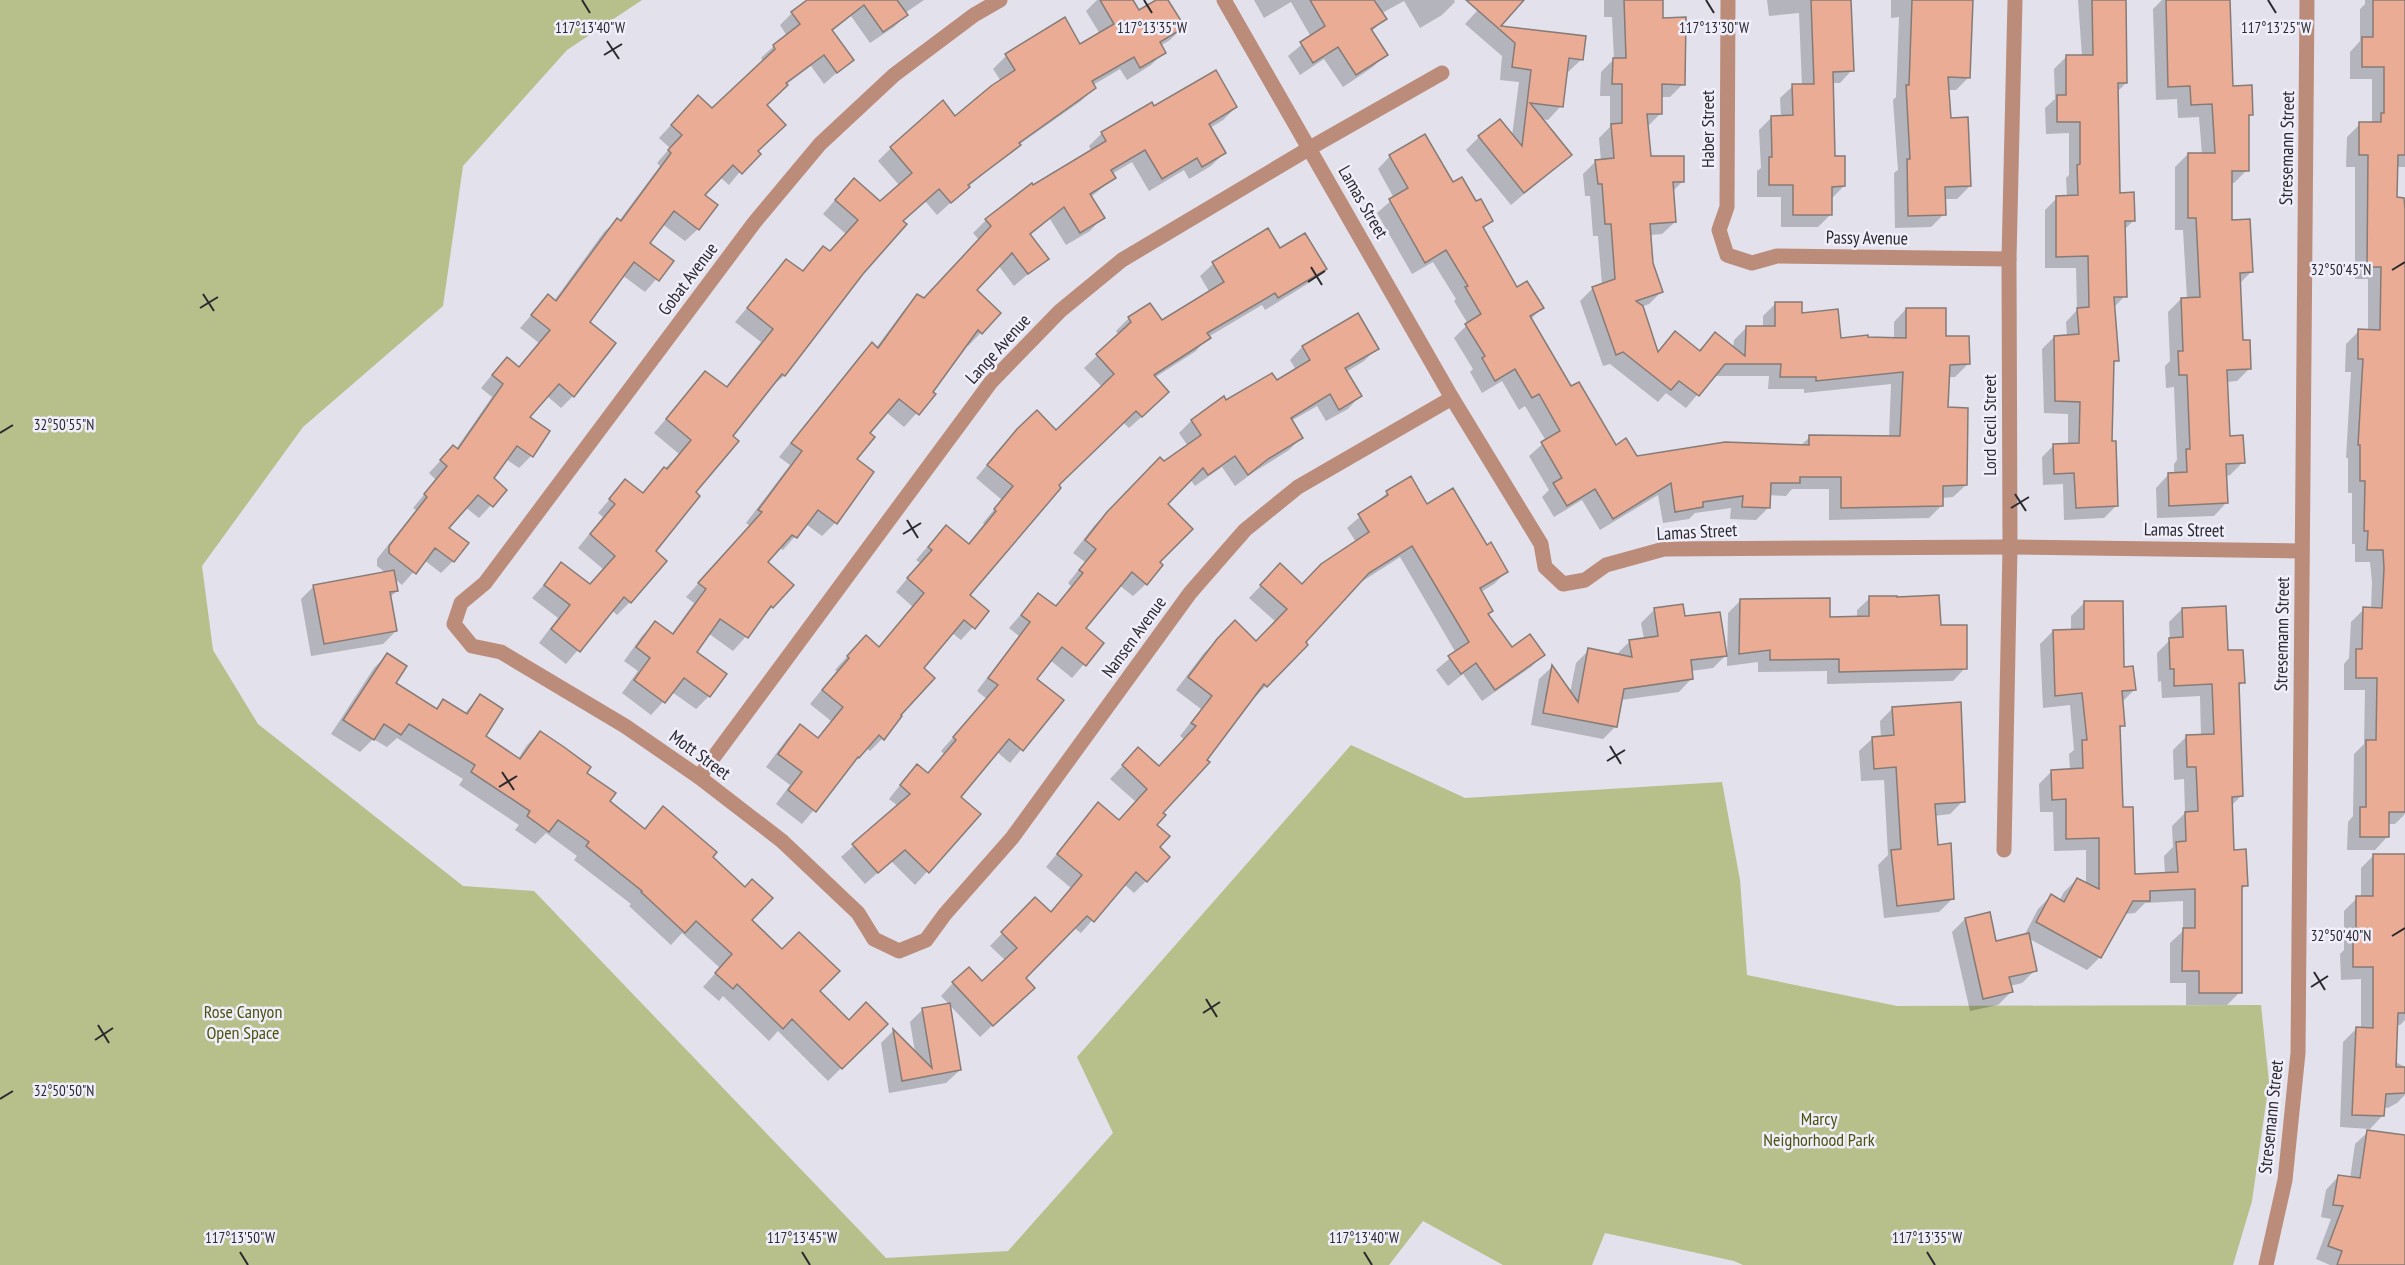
<svg xmlns="http://www.w3.org/2000/svg" width="2405" height="1265" viewBox="0 0 2405 1265" font-family="'PT Sans Narrow',sans-serif">
  <style>
    .green { fill: #b7bf8b }
    .shadow { fill: #0003 }
    .building { fill: #eaac94; stroke: #867b76; stroke-width: 1.5 }
    .lines { fill: none; stroke-linecap: round; stroke-linejoin: round }
    .minor { stroke: #bb8c79; stroke-width: 15 }
    .tertiary { stroke: #bb8c79; stroke-width: 15 }
    .ticks { fill: none; stroke: #2a2a2e; stroke-width: 2 }
    .labels { text-anchor: middle; stroke-width: 5; stroke-linejoin: round; paint-order: stroke }
    .street-label { font-size: 18px; fill: #2a2a2e; stroke: #f0eefa }
    .park-label { font-size: 18px; fill: #4d530e; stroke: #f0eefa }
    .ticks-label { font-size: 15px; text-anchor: middle; fill: #2a2a2e; stroke: #f0eefa; stroke-width: 5; stroke-linejoin: round; paint-order: stroke }
  </style>
  <rect width="100%" height="100%" fill="#e2e1ec"/>
  <polygon class="green" points="0,0 642,0 567,50 463,166 443,306 303,427 202,566 213,650 258,724 463,886 534,891 886,1258 1008,1251 1113,1133 1077,1057 1351,745 1465,798 1722,782 1740,880 1747,975 1897,1006 2261,1005 2269,1082 2252,1201 2233,1265 1743,1265 1734,1261 1605,1233 1592,1265 1503,1265 1423,1221 1389,1265 0,1265"/>
  <g class="shadow">
    <polygon points="823,0 924,0 905,13 906,15 894,27 870,43 851,16 831,32 852,59 824,84 811,66 787,84 765,105 756,152 729,185 720,177 703,195 698,229 685,241 662,224 648,243 672,261 645,292 622,275 588,322 614,343 573,396 561,408 547,396 528,417 548,431 531,456 519,468 506,459 492,479 505,490 479,518 465,507 447,528 453,561 441,573 424,560 402,585 395,579 397,591 390,597 396,631 383,644 311,656 301,599 314,586 386,573 377,566 377,559 416,510 413,508 436,480 429,473 453,447 456,449 492,397 481,388 495,371 518,368 539,343 520,328 548,296 554,301 604,232 617,220 619,221 660,166 657,163 670,148 659,138 685,110 712,110 764,62 761,58 774,46 787,36 780,25 792,13 808,1"/>
    <polygon points="1097,0 1132,0 1139,12 1159,0 1167,0 1183,27 1170,40 1160,46 1164,52 1151,65 1127,80 1120,69 1093,85 1094,88 1081,101 1017,146 968,187 937,215 925,201 901,221 784,376 769,388 731,436 653,551 630,602 617,615 612,610 566,664 539,643 558,618 532,598 562,564 589,585 603,569 578,548 603,517 598,513 625,481 641,494 679,454 654,433 705,373 725,388 761,342 735,322 787,261 801,272 823,248 829,252 846,234 823,214 841,193 880,203 900,186 878,161 891,148 943,103 955,118 1001,81 993,69 1006,56 1064,19 1080,46 1100,34 1086,11"/>
    <polygon points="1254,0 1454,0 1455,2 1442,15 1420,28 1404,1 1382,13 1385,18 1371,32 1386,54 1373,67 1343,87 1324,59 1300,75 1288,56 1311,37 1291,2 1264,18"/>
    <polygon points="1487,0 1522,0 1498,28 1582,59 1568,72 1566,72 1561,106 1548,120 1541,119 1570,155 1511,205 1466,150 1479,137 1512,136 1519,82 1500,80 1502,56 1465,24"/>
    <polygon points="1604,0 1661,0 1662,19 1683,84 1670,97 1660,97 1660,114 1647,127 1650,157 1682,182 1672,192 1675,222 1662,234 1650,235 1652,264 1662,291 1649,304 1641,307 1657,352 1675,333 1698,351 1715,334 1733,349 1734,340 1746,328 1763,328 1763,316 1775,304 1800,315 1840,339 1894,339 1894,322 1906,309 1945,338 1968,364 1955,377 1948,377 1946,409 1966,485 1953,497 1942,498 1942,505 1929,518 1829,520 1829,489 1792,489 1786,496 1769,495 1769,507 1756,520 1730,519 1731,508 1695,513 1689,519 1663,523 1658,495 1600,530 1582,500 1554,517 1542,497 1549,490 1529,456 1546,441 1525,406 1519,410 1502,381 1482,393 1470,372 1473,369 1454,338 1468,324 1454,301 1456,299 1433,262 1412,274 1377,213 1394,198 1378,169 1390,156 1452,184 1491,221 1483,229 1517,289 1542,308 1530,320 1570,389 1615,447 1636,458 1800,446 1810,437 1889,437 1891,384 1804,393 1804,389 1768,389 1769,376 1713,376 1686,408 1666,393 1658,402 1610,364 1603,366 1580,301 1593,288 1602,285 1598,236 1593,236 1590,196 1585,196 1583,174 1596,161 1601,161 1599,138 1610,127 1610,96 1600,96 1601,72 1614,59 1612,17 1604,17"/>
    <polygon points="1767,0 1841,0 1852,70 1840,83 1832,83 1834,158 1844,186 1832,198 1831,214 1818,227 1781,227 1781,197 1757,197 1757,171 1761,168 1759,130 1772,117 1781,117 1780,98 1793,86 1802,86 1799,13 1769,16"/>
    <polygon points="1891,0 1970,0 1969,77 1956,90 1947,90 1949,120 1970,186 1957,199 1944,199 1944,214 1931,227 1895,228 1894,173 1898,170 1893,100 1896,97 1899,17 1891,18"/>
    <polygon points="2078,0 2125,0 2126,83 2117,92 2118,194 2134,220 2123,231 2125,296 2113,308 2117,360 2112,365 2111,443 2116,506 2104,518 2064,520 2063,484 2043,485 2042,457 2054,445 2068,445 2068,414 2044,413 2042,349 2054,337 2067,336 2066,322 2077,310 2076,268 2045,268 2045,210 2057,198 2067,197 2066,178 2069,175 2069,133 2046,134 2045,108 2055,99 2054,69 2066,57 2082,56"/>
    <polygon points="2162,0 2228,0 2232,88 2252,114 2247,119 2247,170 2234,183 2230,183 2230,222 2251,272 2239,284 2242,342 2250,368 2237,381 2226,382 2228,438 2243,462 2230,475 2225,476 2227,502 2214,516 2157,518 2156,488 2169,474 2174,474 2174,464 2177,460 2174,387 2166,388 2165,366 2170,361 2168,312 2181,299 2187,299 2183,230 2175,230 2175,167 2188,154 2202,154 2199,117 2178,118 2177,99 2156,100 2153,9"/>
    <polygon points="2365,0 2405,0 2405,167 2396,167 2396,199 2405,211 2405,814 2395,824 2388,824 2387,837 2375,850 2347,850 2348,822 2353,816 2354,754 2364,744 2365,690 2344,690 2344,664 2349,658 2351,622 2364,609 2371,609 2372,582 2370,562 2355,562 2355,544 2352,544 2352,493 2348,493 2348,458 2346,458 2351,372 2345,372 2346,344 2359,331 2368,331 2368,279 2355,279 2355,167 2346,167 2347,137 2360,124 2372,124 2372,79 2350,79 2350,52 2360,41 2360,9 2365,4"/>
    <polygon points="1151,104 1154,108 1236,107 1223,120 1210,128 1224,153 1211,166 1189,179 1184,170 1149,191 1132,162 1112,174 1114,178 1091,197 1103,217 1090,231 1066,245 1050,219 1029,236 1047,258 1014,286 998,265 975,290 999,314 968,346 966,344 931,392 933,395 904,427 886,412 868,434 855,459 872,473 835,523 822,536 806,524 783,550 779,547 766,562 772,607 733,651 708,633 694,652 725,674 709,696 696,709 672,692 651,715 622,693 638,671 624,661 642,636 655,623 671,635 694,603 686,597 750,526 746,523 790,465 779,457 859,357 872,344 876,348 905,309 918,296 923,300 979,240 973,233 986,220 1033,187 1092,152 1089,146 1102,133"/>
    <polygon points="1279,250 1325,269 1312,281 1265,310 1262,305 1208,337 1196,351 1154,378 1155,405 1129,428 1123,422 1057,486 968,595 973,627 961,640 952,633 921,668 899,715 900,717 882,739 870,751 866,748 802,824 776,804 790,785 766,767 787,739 800,726 817,739 831,721 810,704 837,671 835,670 854,649 878,648 913,607 896,592 920,563 916,560 933,540 946,527 967,545 984,524 983,523 1002,500 976,478 1005,443 1018,430 1056,432 1102,387 1084,368 1119,335 1116,331 1129,318 1161,322 1210,293 1200,276 1213,264"/>
    <polygon points="1357,315 1377,348 1364,361 1346,372 1360,396 1348,409 1326,421 1317,406 1291,421 1301,438 1289,450 1254,472 1235,486 1222,467 1195,486 1190,479 1166,504 1158,562 1146,584 1133,596 1119,585 1083,628 1102,643 1072,678 1050,660 1035,680 1062,700 1010,763 996,751 959,797 979,814 915,885 891,861 865,884 841,857 898,806 889,799 905,779 927,774 944,754 941,751 987,699 977,691 1019,636 1009,628 1038,595 1055,607 1071,586 1068,583 1085,562 1073,553 1094,526 1160,459 1164,463 1188,446 1179,433 1191,421 1223,398 1226,402 1276,382 1296,370 1290,360 1302,347"/>
    <polygon points="1387,493 1427,506 1486,547 1506,572 1494,584 1481,592 1487,615 1511,649 1543,655 1531,667 1482,701 1463,674 1448,686 1436,670 1456,653 1400,557 1358,584 1304,642 1306,645 1254,698 1253,697 1161,813 1155,825 1158,848 1146,881 1134,893 1124,884 1081,933 1073,927 1024,978 1020,1000 980,1037 941,996 953,983 982,983 1006,961 990,946 1035,899 1050,913 1071,888 1046,867 1098,804 1118,822 1136,802 1110,779 1126,762 1159,768 1185,740 1180,736 1201,709 1176,690 1204,653 1235,622 1256,643 1276,622 1249,598 1268,578 1302,585 1356,542 1347,528"/>
    <polygon points="1870,598 1939,627 1965,668 1953,681 1827,684 1827,671 1758,672 1758,662 1727,666 1728,613 1741,600 1829,619 1857,618 1857,610"/>
    <polygon points="2084,603 2134,690 2121,703 2123,725 2118,730 2121,809 2133,876 2165,874 2164,856 2173,847 2172,826 2185,813 2184,779 2174,780 2173,750 2186,737 2201,736 2200,696 2162,698 2161,681 2158,682 2157,653 2170,640 2169,622 2182,609 2227,652 2243,682 2237,688 2241,796 2231,806 2233,851 2246,885 2240,891 2240,992 2227,1005 2186,1005 2186,983 2170,983 2170,943 2183,931 2183,901 2145,903 2135,913 2124,914 2100,957 2087,970 2028,938 2035,970 2022,983 2010,986 2011,992 1998,1005 1970,1011 1952,932 1965,919 1995,943 2024,936 2038,909 2051,896 2059,901 2064,892 2077,879 2086,884 2086,850 2054,851 2053,812 2040,812 2039,784 2052,771 2070,770 2069,754 2074,750 2070,705 2043,708 2040,644 2053,631 2071,631 2071,616"/>
    <polygon points="1654,610 1683,618 1726,655 1713,668 1691,671 1692,678 1679,692 1621,700 1616,726 1603,739 1531,725 1539,679 1552,667 1570,693 1576,663 1589,650 1616,655 1630,641 1644,639 1641,623"/>
    <polygon points="387,655 394,683 435,710 443,701 464,714 480,696 484,737 518,759 527,745 540,732 585,773 608,802 644,830 663,808 711,857 750,920 849,1022 886,1024 828,1081 778,1031 769,1041 723,996 719,1001 703,987 720,968 682,933 671,945 629,906 631,904 574,860 577,856 546,833 535,844 515,830 519,825 459,785 463,779 397,738 387,747 373,739 360,752 331,734 374,668"/>
    <polygon points="1893,708 1963,801 1950,814 1934,816 1936,846 1952,899 1939,912 1884,918 1878,865 1888,855 1884,780 1861,781 1859,751 1873,738 1881,738 1880,721"/>
    <polygon points="2374,855 2405,855 2405,1020 2400,1025 2396,1025 2394,1061 2405,1067 2405,1095 2397,1103 2388,1108 2383,1107 2383,1115 2370,1129 2340,1127 2343,1042 2357,1028 2361,1029 2361,979 2341,980 2340,954 2344,950 2344,911 2357,898 2361,898 2361,868"/>
    <polygon points="923,1009 960,1070 946,1083 889,1093 881,1043 893,1031 915,1052 910,1022"/>
    <polygon points="2368,1132 2405,1137 2405,1265 2330,1265 2316,1259 2331,1219 2321,1217 2326,1190 2338,1177 2350,1179 2355,1144"/>
  </g>
  <g class="building">
    <polygon points="807,0 897,0 908,15 883,32 864,5 832,30 854,60 837,73 824,55 786,83 788,85 767,105 786,125 758,151 761,154 742,174 733,165 705,195 718,205 699,230 674,211 650,243 674,261 659,281 634,262 590,322 616,343 574,397 559,384 530,417 550,431 533,457 517,446 494,478 507,490 493,507 478,495 449,528 469,543 454,562 435,548 416,574 389,553 389,546 427,497 424,494 447,466 440,460 453,445 458,449 503,384 492,375 507,357 519,367 550,330 531,315 548,294 556,301 617,218 621,221 671,153 668,150 682,135 671,125 698,95 712,108 775,49 773,45 800,24 791,12"/>
    <polygon points="1100,0 1133,0 1139,10 1156,0 1168,0 1185,27 1160,42 1166,53 1140,68 1134,57 1092,81 1096,88 1019,143 1021,145 968,185 970,187 951,203 939,189 903,221 907,224 863,274 785,376 782,374 733,436 739,441 696,492 700,496 656,551 667,561 631,603 624,597 580,652 551,629 570,605 544,585 561,562 590,584 615,556 590,534 615,504 609,499 625,479 643,493 664,467 667,469 691,440 666,419 705,371 727,387 773,329 747,308 786,259 803,271 823,246 830,251 858,220 835,200 854,178 880,201 912,173 890,147 943,100 955,116 991,86 1015,70 1005,54 1065,17 1080,44 1114,24"/>
    <polygon points="1310,0 1374,0 1387,19 1371,29 1388,55 1356,75 1338,47 1313,63 1300,42 1325,26"/>
    <polygon points="1466,0 1524,0 1501,26 1586,36 1583,60 1569,58 1563,107 1530,103 1572,155 1524,193 1478,136 1500,119 1522,146 1531,70 1512,67 1515,43"/>
    <polygon points="1624,0 1663,0 1663,18 1686,17 1685,85 1662,84 1662,114 1647,114 1651,156 1684,156 1684,182 1673,182 1676,222 1650,224 1653,263 1663,292 1636,301 1643,306 1658,352 1675,331 1700,351 1715,332 1745,356 1746,326 1775,326 1775,302 1802,302 1802,313 1838,309 1841,338 1868,335 1868,337 1906,338 1906,308 1946,308 1946,336 1969,336 1970,364 1950,365 1948,407 1968,408 1967,485 1943,486 1943,506 1841,508 1841,477 1800,477 1800,483 1771,483 1770,508 1742,507 1743,496 1703,502 1703,507 1675,512 1671,483 1613,519 1595,489 1567,506 1553,483 1562,478 1541,442 1560,431 1539,394 1532,398 1515,369 1495,381 1482,358 1485,356 1465,324 1481,314 1465,287 1468,286 1446,250 1425,263 1389,199 1408,188 1389,155 1425,134 1453,182 1462,177 1476,201 1481,199 1493,221 1483,227 1517,287 1527,281 1544,308 1530,316 1571,386 1579,382 1616,445 1626,438 1637,456 1725,442 1809,445 1809,435 1900,436 1903,372 1816,381 1816,377 1780,377 1781,364 1725,364 1699,396 1679,381 1671,390 1623,352 1616,355 1592,287 1615,279 1611,224 1605,224 1602,184 1598,184 1595,160 1614,158 1611,124 1622,123 1622,84 1612,84 1613,58 1626,58"/>
    <polygon points="1811,0 1851,0 1854,71 1833,72 1835,156 1845,156 1845,186 1832,187 1832,215 1793,215 1793,185 1769,185 1769,157 1772,157 1771,116 1793,115 1792,84 1814,84"/>
    <polygon points="1912,0 1973,0 1970,78 1948,77 1951,118 1968,117 1971,186 1945,187 1946,215 1908,216 1907,159 1910,159 1906,85 1909,85"/>
    <polygon points="2092,0 2126,0 2127,83 2118,83 2120,193 2134,192 2135,221 2125,221 2127,297 2114,297 2119,361 2114,361 2112,441 2116,441 2118,506 2076,508 2074,473 2054,474 2053,444 2079,443 2080,402 2055,401 2054,336 2079,334 2077,308 2089,307 2088,256 2056,257 2056,196 2078,195 2077,165 2080,164 2080,122 2057,122 2057,95 2066,95 2066,55 2093,55"/>
    <polygon points="2166,0 2230,0 2233,86 2252,85 2253,115 2249,115 2249,171 2232,171 2232,220 2250,219 2253,272 2240,273 2243,340 2250,340 2251,369 2227,370 2230,436 2243,435 2245,463 2226,464 2228,503 2169,506 2168,473 2187,472 2186,449 2190,449 2187,375 2179,375 2178,351 2183,351 2181,298 2200,297 2196,218 2188,218 2188,153 2215,153 2212,104 2191,105 2190,86 2168,87"/>
    <polygon points="2373,0 2405,0 2405,155 2398,155 2397,197 2404,198 2405,209 2405,812 2389,812 2389,837 2360,837 2360,807 2366,807 2366,740 2376,740 2377,678 2356,678 2356,649 2362,649 2363,607 2382,608 2384,568 2383,550 2367,550 2368,531 2364,531 2365,481 2360,481 2360,445 2358,445 2363,359 2358,359 2358,329 2380,330 2381,267 2367,267 2368,155 2359,155 2359,122 2381,122 2381,113 2384,113 2384,67 2362,67 2362,37 2373,37"/>
    <polygon points="1216,70 1237,107 1209,124 1226,153 1202,167 1197,158 1162,179 1145,150 1111,170 1116,178 1090,194 1105,218 1080,233 1064,207 1030,234 1049,259 1028,274 1012,253 977,290 1001,313 982,334 978,330 933,392 936,394 919,415 899,399 870,433 875,437 857,459 874,472 837,524 818,510 797,538 792,535 768,562 794,585 773,608 771,606 748,638 720,619 697,652 727,674 710,697 684,678 665,703 634,680 650,658 636,647 655,621 673,634 706,589 698,583 762,512 758,510 802,451 791,443 872,342 878,348 917,294 924,298 991,226 985,219 1032,183 1033,185 1106,141 1101,132 1152,102 1154,106"/>
    <polygon points="1268,228 1280,248 1305,233 1327,269 1278,298 1275,293 1207,333 1211,338 1154,375 1169,392 1142,417 1136,411 1059,485 1061,488 970,595 989,611 975,629 964,620 924,668 935,678 901,715 902,716 884,740 879,735 859,758 858,757 816,812 788,790 802,772 778,754 800,724 818,738 843,707 822,690 849,658 847,656 866,635 879,647 924,593 907,578 932,550 928,547 946,525 969,544 996,511 994,509 1013,486 987,465 1017,429 1037,410 1056,430 1114,374 1096,354 1131,322 1128,317 1150,303 1162,320 1224,282 1212,262"/>
    <polygon points="1358,313 1379,349 1345,368 1362,396 1339,410 1330,394 1291,418 1303,438 1268,459 1248,475 1235,456 1208,475 1203,468 1168,504 1193,529 1160,562 1163,565 1147,585 1132,572 1086,628 1104,643 1086,666 1062,647 1037,679 1064,700 1023,751 1009,739 961,797 981,814 929,873 905,850 878,873 852,844 910,794 900,785 917,764 928,773 956,740 953,737 998,685 988,678 1030,622 1021,615 1038,593 1056,606 1083,573 1079,570 1096,549 1085,540 1107,512 1160,457 1164,461 1201,435 1191,420 1224,396 1226,400 1272,373 1277,380 1310,360 1302,346"/>
    <polygon points="1411,476 1427,504 1453,488 1487,545 1491,542 1508,572 1480,588 1493,611 1488,614 1512,647 1530,634 1545,655 1495,690 1476,663 1461,674 1448,656 1469,642 1412,546 1369,573 1306,642 1308,645 1267,687 1264,684 1207,760 1210,762 1163,813 1166,815 1157,825 1170,836 1160,847 1170,857 1147,882 1136,872 1094,922 1087,916 1026,978 1035,988 993,1026 952,982 969,967 982,981 1017,948 1001,932 1035,897 1051,912 1082,875 1057,854 1098,802 1119,820 1147,789 1122,765 1138,747 1159,766 1196,726 1191,723 1212,696 1188,677 1217,639 1235,620 1256,641 1287,609 1260,585 1280,563 1302,584 1321,564 1369,532 1358,514 1388,495 1386,491"/>
    <polygon points="394,570 398,591 390,592 397,631 324,644 313,585"/>
    <polygon points="1939,595 1941,625 1967,625 1967,669 1839,672 1839,659 1770,660 1770,650 1739,654 1740,599 1830,598 1830,617 1869,616 1869,596 1897,596 1897,597"/>
    <polygon points="2084,601 2123,601 2124,667 2133,666 2136,690 2122,691 2125,726 2120,726 2123,807 2133,807 2135,874 2178,872 2176,842 2186,841 2185,812 2198,811 2196,767 2187,767 2186,735 2214,734 2212,684 2174,686 2174,669 2170,669 2169,638 2183,637 2182,608 2226,606 2228,650 2243,650 2245,683 2239,683 2243,796 2232,797 2234,850 2246,849 2248,886 2242,886 2242,993 2199,993 2199,971 2182,971 2183,928 2195,928 2195,889 2150,891 2150,901 2133,901 2101,958 2036,922 2051,894 2064,902 2077,878 2099,889 2099,838 2066,839 2066,799 2052,800 2051,770 2083,768 2082,740 2087,740 2082,693 2055,696 2053,630 2084,629"/>
    <polygon points="1683,604 1685,616 1720,612 1727,656 1691,660 1693,679 1624,689 1617,727 1543,713 1552,665 1578,702 1588,648 1632,657 1629,640 1658,636 1654,608"/>
    <polygon points="387,653 407,666 396,683 437,709 443,699 467,714 480,694 503,709 486,736 520,759 540,731 564,747 591,767 587,773 616,793 610,801 645,829 663,806 717,852 713,857 745,887 752,879 773,898 752,920 782,949 799,932 840,971 820,991 849,1020 866,1002 888,1024 842,1069 792,1019 783,1029 737,984 733,989 715,973 732,954 696,921 685,933 641,892 642,891 586,846 589,842 558,820 549,832 527,816 530,811 471,772 475,765 409,724 401,735 384,724 374,740 343,720"/>
    <polygon points="1961,702 1965,802 1935,804 1938,845 1951,843 1954,899 1897,906 1891,850 1901,849 1896,767 1874,769 1872,737 1894,735 1892,707"/>
    <polygon points="2373,854 2405,854 2405,1013 2398,1013 2396,1067 2405,1067 2405,1093 2386,1094 2384,1116 2352,1115 2356,1027 2373,1028 2373,967 2353,967 2353,939 2356,939 2356,896 2373,896"/>
    <polygon points="1990,912 1996,941 2029,933 2037,971 2009,977 2013,992 1983,999 1965,918"/>
    <polygon points="950,1003 961,1070 902,1081 893,1029 932,1068 922,1008"/>
    <polygon points="2367,1130 2405,1135 2405,1265 2337,1265 2342,1251 2328,1246 2343,1206 2333,1205 2338,1175 2360,1178"/>
  </g>
  <g class="lines">
    <g class="minor">
      <polyline points="1000,0 974,15 894,75 820,144 754,223 485,583 461,603 454,624 472,646 501,652 625,726 699,777 782,841 858,913 874,939 899,951 926,940 945,914 1012,838 1190,593 1245,530 1298,487 1452,398"/>
      <polyline points="1224,0 1452,398 1541,544 1545,567 1563,584 1585,580 1606,565 1664,549 2010,547 2302,551"/>
      <polyline points="1728,0 1727,207 1719,230 1727,255 1752,263 1777,256 2009,259"/>
      <polyline points="699,777 991,382 1060,311 1122,260 1310,148 1442,73"/>
      <polyline points="2004,850 2010,547 2009,259 2015,0"/>
    </g>
    <polyline class="tertiary" points="2266,1265 2285,1180 2298,1053 2307,0"/>
  </g>
  <path class="ticks" d="M582,0L590,13M1144,0L1152,13M1706,0L1714,13M2268,0L2276,13M607,41L619,59M604,55L622,44M1311,267L1322,285M2392,270L2405,262M1308,282L1325,271M203,294L214,311M200,308L218,297M0,433L13,425M2015,494L2026,511M2011,508L2029,497M907,520L918,538M903,534L921,523M1610,746L1621,764M1607,761L1625,750M502,772L514,790M499,787L517,776M2392,936L2405,928M2314,972L2325,990M2311,987L2328,976M1206,999L1217,1017M1203,1013L1220,1002M98,1025L109,1043M95,1040L113,1028M0,1099L13,1091M240,1252L248,1265M802,1252L810,1265M1364,1252L1372,1265M1927,1252L1935,1265"/>
  <g class="labels">
    <g class="street-label">
      <text transform="translate(1708 129) rotate(-90)" y="6">Haber Street</text>
      <text transform="translate(2287 148) rotate(-89)" y="6">Stresemann Street</text>
      <text transform="translate(1363 202) rotate(60)" y="6">Lamas Street</text>
      <text transform="translate(1867 238) rotate(1)" y="6">Passy Avenue</text>
      <text transform="translate(688 279) rotate(-53)" y="6">Gobat Avenue</text>
      <text transform="translate(998 349) rotate(-48)" y="6">Lange Avenue</text>
      <text transform="translate(1990 425) rotate(-90)" y="6">Lord Cecil Street</text>
      <text transform="translate(2184 530) rotate(1)" y="6">Lamas Street</text>
      <text transform="translate(1697 532) rotate(-3)" y="6">Lamas Street</text>
      <text transform="translate(2282 634) rotate(-89)" y="6">Stresemann Street</text>
      <text transform="translate(1134 637) rotate(-54)" y="6">Nansen Avenue</text>
      <text transform="translate(700 755) rotate(36)" y="6">Mott Street</text>
      <text transform="translate(2271 1117) rotate(-84)" y="6">Stresemann Street</text>
    </g>
    <g class="park-label">
      <text x="243" y="1018">Rose Canyon<tspan x="243" dy="21">Open Space</tspan></text>
      <text x="1819" y="1125">Marcy<tspan x="1819" dy="21">Neighorhood Park</tspan></text>
    </g>
  </g>
  <g class="ticks-label">
    <text x="2276" y="33">117°13'25"W</text>
    <text x="590" y="33">117°13'40"W</text>
    <text x="1152" y="33">117°13'35"W</text>
    <text x="1714" y="33">117°13'30"W</text>
    <text x="2341" y="275">32°50'45"N</text>
    <text x="64" y="430">32°50'55"N</text>
    <text x="2341" y="941">32°50'40"N</text>
    <text x="64" y="1096">32°50'50"N</text>
    <text x="240" y="1243">117°13'50"W</text>
    <text x="802" y="1243">117°13'45"W</text>
    <text x="1364" y="1243">117°13'40"W</text>
    <text x="1927" y="1243">117°13'35"W</text>
  </g>
</svg>
